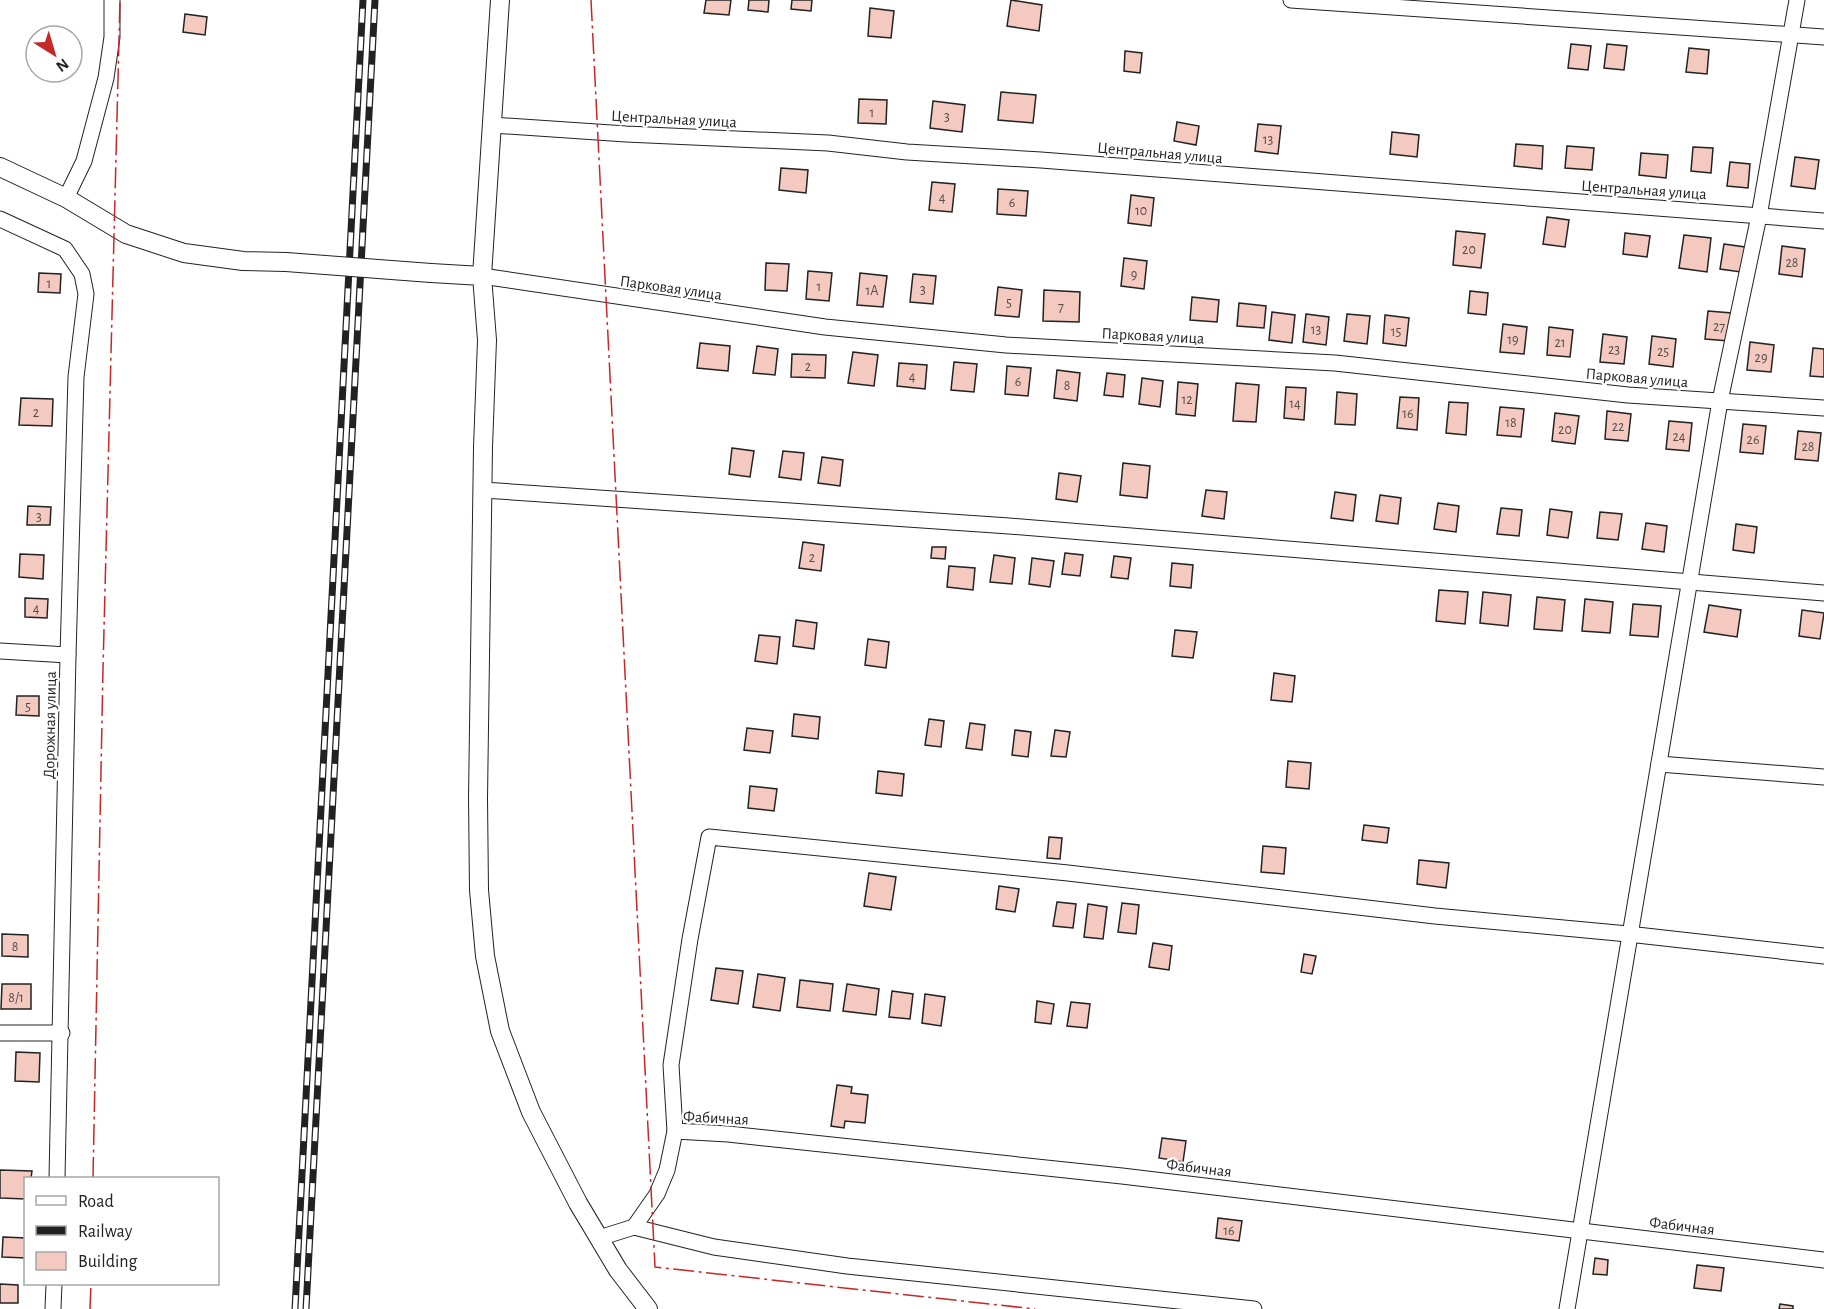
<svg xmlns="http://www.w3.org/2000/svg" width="1824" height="1309" viewBox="0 0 1824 1309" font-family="'Alegreya Sans',sans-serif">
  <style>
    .building { fill: #f3c9c0; stroke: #222; stroke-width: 1.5 }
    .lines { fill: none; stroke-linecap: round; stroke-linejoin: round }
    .minor-casing { stroke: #222; stroke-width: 17 }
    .tertiary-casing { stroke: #222; stroke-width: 20 }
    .minor { stroke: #fff; stroke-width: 15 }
    .tertiary { stroke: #fff; stroke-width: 18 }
    .rail-casing { stroke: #222; stroke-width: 7 }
    .rail { stroke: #fff; stroke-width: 4.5; stroke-dasharray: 14; stroke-linecap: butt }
    .tertiary-bridge-casing { stroke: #222; stroke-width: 20; stroke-linecap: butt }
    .tertiary-bridge { stroke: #fff; stroke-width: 18 }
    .power { stroke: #c62828; stroke-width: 1.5; stroke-dasharray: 21 4.5 3 4.5; stroke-linecap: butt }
    .labels { text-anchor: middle; stroke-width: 4.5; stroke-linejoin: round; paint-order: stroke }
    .number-label { font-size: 14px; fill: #564c4a }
    .street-label { font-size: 16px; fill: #222; stroke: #fff }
  </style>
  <rect width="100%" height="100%" fill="#fff"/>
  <g class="building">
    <polygon points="706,0 731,0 729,15 704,13"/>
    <polygon points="749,0 769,0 768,12 748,10"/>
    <polygon points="792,0 812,0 811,11 791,9"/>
    <polygon points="1011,0 1042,5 1039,31 1007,26"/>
    <polygon points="870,8 894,11 891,38 868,36"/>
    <polygon points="185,14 207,17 205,35 183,32"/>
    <polygon points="1571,44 1591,46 1588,70 1568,68"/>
    <polygon points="1607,44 1627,46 1624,70 1604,68"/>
    <polygon points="1689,48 1709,50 1707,74 1686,72"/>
    <polygon points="1125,51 1142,53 1140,73 1124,71"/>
    <polygon points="1001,92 1036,95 1033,123 998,120"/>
    <polygon points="859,99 887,100 886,124 858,123"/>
    <polygon points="933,101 965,105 962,132 930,128"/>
    <polygon points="1177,122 1199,126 1196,145 1174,141"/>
    <polygon points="1258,124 1281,126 1278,154 1255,151"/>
    <polygon points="1392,132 1419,135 1417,157 1390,154"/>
    <polygon points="1516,144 1543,146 1542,169 1514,166"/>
    <polygon points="1567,146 1594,148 1592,170 1565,168"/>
    <polygon points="1693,147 1713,148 1711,173 1691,171"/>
    <polygon points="1641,153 1668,155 1666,178 1639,175"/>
    <polygon points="1795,157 1819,160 1815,189 1791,186"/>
    <polygon points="1730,162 1750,164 1748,188 1727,186"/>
    <polygon points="781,168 808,170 806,193 779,190"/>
    <polygon points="932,182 955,184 952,212 929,210"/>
    <polygon points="998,189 1028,191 1026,216 997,214"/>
    <polygon points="1131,195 1154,198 1151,226 1128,223"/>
    <polygon points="1547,217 1569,220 1565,247 1543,244"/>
    <polygon points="1456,231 1485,234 1481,268 1453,265"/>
    <polygon points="1625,233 1650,236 1647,257 1623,254"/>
    <polygon points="1684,235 1711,238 1707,272 1679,268"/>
    <polygon points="1724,244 1745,247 1741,272 1720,269"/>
    <polygon points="1782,246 1805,249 1802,277 1779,274"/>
    <polygon points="1124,258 1147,261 1144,289 1121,286"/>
    <polygon points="766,263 789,264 787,291 765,290"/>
    <polygon points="808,271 832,273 829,301 806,299"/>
    <polygon points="39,273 61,274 60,293 38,292"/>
    <polygon points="860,273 887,276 883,307 857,305"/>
    <polygon points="913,274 936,276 933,304 910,302"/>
    <polygon points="998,287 1022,290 1019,317 995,315"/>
    <polygon points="1044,290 1080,292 1079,322 1043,321"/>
    <polygon points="1470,291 1488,293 1486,315 1468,313"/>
    <polygon points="1192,297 1219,300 1217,322 1190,320"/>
    <polygon points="1239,303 1266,306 1264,328 1237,326"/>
    <polygon points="1708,311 1732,313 1729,341 1705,339"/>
    <polygon points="1272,312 1295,315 1292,343 1269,340"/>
    <polygon points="1306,314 1329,317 1326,345 1303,342"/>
    <polygon points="1347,314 1370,316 1367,344 1344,341"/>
    <polygon points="1385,315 1409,318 1406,346 1383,343"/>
    <polygon points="1503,324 1527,327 1524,354 1500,352"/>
    <polygon points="1549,327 1573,330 1570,357 1547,355"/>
    <polygon points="1603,334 1627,337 1624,364 1600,362"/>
    <polygon points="1652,336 1676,339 1673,367 1649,364"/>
    <polygon points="1750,342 1774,345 1771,372 1747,370"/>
    <polygon points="700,343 730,346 728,371 697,368"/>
    <polygon points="757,346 778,349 775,375 753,373"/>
    <polygon points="1813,348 1824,349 1824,377 1810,376"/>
    <polygon points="853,352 878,355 874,386 848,383"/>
    <polygon points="792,354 826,355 825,378 791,377"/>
    <polygon points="954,362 977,364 974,392 951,390"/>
    <polygon points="899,363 927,365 925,389 897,386"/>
    <polygon points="1007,366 1031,368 1028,396 1005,394"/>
    <polygon points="1057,370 1080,373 1077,401 1054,398"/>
    <polygon points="1107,373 1125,375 1123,397 1104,395"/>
    <polygon points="1142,378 1163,381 1160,407 1139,404"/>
    <polygon points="1178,382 1198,384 1195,416 1176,414"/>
    <polygon points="1236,383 1259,385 1256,422 1233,421"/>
    <polygon points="1286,387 1306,388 1304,420 1284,418"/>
    <polygon points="1337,392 1357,394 1355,425 1335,424"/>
    <polygon points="1400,397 1419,398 1417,430 1397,428"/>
    <polygon points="21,398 53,399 52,426 19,425"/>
    <polygon points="1449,402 1468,403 1466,435 1446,433"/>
    <polygon points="1500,407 1524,409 1521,437 1497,435"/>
    <polygon points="1607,411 1631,414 1628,441 1605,439"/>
    <polygon points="1555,413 1579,416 1575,444 1552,441"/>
    <polygon points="1669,421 1692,423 1689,451 1666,449"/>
    <polygon points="1743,424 1766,426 1763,454 1740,452"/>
    <polygon points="1798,431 1821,433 1818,461 1795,459"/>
    <polygon points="732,448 754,451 750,477 729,474"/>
    <polygon points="783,451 804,453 801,480 779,477"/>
    <polygon points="822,457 843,460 840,486 818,483"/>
    <polygon points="1123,463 1150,466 1147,498 1120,495"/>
    <polygon points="1059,473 1081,476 1077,502 1056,499"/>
    <polygon points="1206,490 1227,492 1224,519 1202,516"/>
    <polygon points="1335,492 1356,495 1353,521 1331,518"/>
    <polygon points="1380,495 1401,498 1398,524 1376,521"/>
    <polygon points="1438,503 1459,506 1456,532 1434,529"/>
    <polygon points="28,506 51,507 50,525 27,525"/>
    <polygon points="1501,508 1522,510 1519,536 1497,534"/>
    <polygon points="1550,509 1572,512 1568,538 1547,535"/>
    <polygon points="1600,512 1622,514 1618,540 1597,538"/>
    <polygon points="1646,523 1667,526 1664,552 1642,549"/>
    <polygon points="1736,524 1757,527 1754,553 1733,550"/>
    <polygon points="803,542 824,545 821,571 799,568"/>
    <polygon points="932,547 946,547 945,559 931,558"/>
    <polygon points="1065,553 1083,555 1080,576 1062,574"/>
    <polygon points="20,554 44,555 43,579 19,577"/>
    <polygon points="994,555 1015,558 1012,584 990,582"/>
    <polygon points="1114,556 1131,558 1128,579 1111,577"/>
    <polygon points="1032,558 1054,561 1050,587 1029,584"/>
    <polygon points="1172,563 1193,565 1191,588 1170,586"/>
    <polygon points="949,566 975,568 973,590 947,587"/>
    <polygon points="1439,590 1468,592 1465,624 1436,621"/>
    <polygon points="1483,592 1511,595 1508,626 1480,623"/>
    <polygon points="1537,597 1565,600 1562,631 1534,629"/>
    <polygon points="25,598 48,599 47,618 25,617"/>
    <polygon points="1585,599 1613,602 1610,633 1582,631"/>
    <polygon points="1633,604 1661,606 1658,637 1630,635"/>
    <polygon points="1709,605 1741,610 1737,637 1704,632"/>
    <polygon points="1802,610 1824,613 1820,639 1799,636"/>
    <polygon points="796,620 817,623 814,649 793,646"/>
    <polygon points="1175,630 1197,632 1193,658 1172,656"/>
    <polygon points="759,635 780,637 777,664 755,661"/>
    <polygon points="868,639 889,642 886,668 865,665"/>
    <polygon points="1274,673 1295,676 1292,702 1271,700"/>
    <polygon points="17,696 39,696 39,716 16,715"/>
    <polygon points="794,714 820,717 818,739 792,736"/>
    <polygon points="929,719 944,721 941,747 925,745"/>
    <polygon points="970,723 985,725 982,750 966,748"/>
    <polygon points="747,728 773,731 770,753 744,750"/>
    <polygon points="1015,730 1031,732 1028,757 1012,755"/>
    <polygon points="1055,730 1070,732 1066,757 1051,756"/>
    <polygon points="1288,761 1311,763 1309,789 1286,787"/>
    <polygon points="878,771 904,774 902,796 876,793"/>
    <polygon points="750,786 777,789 774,811 748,808"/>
    <polygon points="1364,825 1389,828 1387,843 1362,840"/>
    <polygon points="1049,837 1062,838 1060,859 1047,858"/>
    <polygon points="1263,846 1286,848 1284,874 1261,872"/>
    <polygon points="1419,860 1449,863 1446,888 1417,884"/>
    <polygon points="869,873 896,877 891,910 864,906"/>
    <polygon points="999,886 1019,889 1015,912 996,909"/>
    <polygon points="1057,902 1076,904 1073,928 1053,926"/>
    <polygon points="1122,903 1139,905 1136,934 1118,932"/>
    <polygon points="1088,904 1107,907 1103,939 1084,937"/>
    <polygon points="2,934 28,935 28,957 2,956"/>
    <polygon points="1153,943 1172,946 1169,970 1149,967"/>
    <polygon points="1304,954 1316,956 1312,974 1301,972"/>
    <polygon points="716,968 743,971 738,1004 711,1000"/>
    <polygon points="758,974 785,978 780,1011 753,1007"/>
    <polygon points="800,980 833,984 830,1011 797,1007"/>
    <polygon points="2,984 31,984 31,1009 1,1009"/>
    <polygon points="847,984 879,989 876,1015 843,1011"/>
    <polygon points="892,991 913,994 910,1019 889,1017"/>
    <polygon points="925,994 945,997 941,1026 922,1023"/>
    <polygon points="1037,1001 1054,1004 1051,1024 1035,1022"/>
    <polygon points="1071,1002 1090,1004 1087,1028 1067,1026"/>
    <polygon points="16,1052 40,1053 39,1082 15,1081"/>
    <polygon points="837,1085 852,1087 851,1093 868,1095 865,1123 845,1121 844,1128 831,1126"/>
    <polygon points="1162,1138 1186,1141 1183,1162 1159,1158"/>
    <polygon points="0,1170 32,1171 31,1178 26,1178 26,1199 0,1198"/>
    <polygon points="1218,1218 1242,1221 1239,1241 1216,1238"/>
    <polygon points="3,1237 26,1238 26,1258 2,1257"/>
    <polygon points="1595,1258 1608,1260 1607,1275 1593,1274"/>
    <polygon points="1697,1265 1724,1268 1721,1291 1694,1288"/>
    <polygon points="0,1284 18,1285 18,1303 0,1303"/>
    <polygon points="1780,1304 1793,1306 1793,1309 1779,1309"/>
  </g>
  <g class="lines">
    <defs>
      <g id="minor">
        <polyline points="1291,0 1824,37"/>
        <polyline points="492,125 626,134 828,143 907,152 1041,160 1824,221"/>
        <polyline points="66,198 84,161 106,78 112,37 112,0"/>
        <polyline points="0,219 65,249 82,274 86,294 76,377 68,655 57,1178"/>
        <polyline points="482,276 825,327 1006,345 1335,363 1628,395 1824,408"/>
        <polyline points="483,490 1009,526 1824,593"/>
        <polyline points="0,651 68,655"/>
        <polyline points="1659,764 1824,777"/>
        <polyline points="0,1033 62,1033"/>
        <polyline points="675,1131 671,1065 690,939 709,837 1068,873 1435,916 1628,934 1824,956"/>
        <polyline points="634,1227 657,1194 667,1170 675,1131 728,1134 1122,1176 1824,1260"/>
        <polyline points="599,1238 634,1227 714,1247 847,1266 1254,1309"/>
        <polyline points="53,1309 54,1284"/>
        <polyline points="1567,1309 1720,401 1759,216 1797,0"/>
      </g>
      <g id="tertiary">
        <polyline points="0,167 66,198 126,234 184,253 243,261 286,262"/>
        <polyline points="431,273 482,276 487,340 483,447 478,798 479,890 485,956 500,1031 531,1112 578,1203 618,1270 648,1309"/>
        <polyline points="482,276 500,0"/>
      </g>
    </defs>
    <use href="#minor" class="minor-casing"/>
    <use href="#tertiary" class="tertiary-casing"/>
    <use href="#minor" class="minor"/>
    <use href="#tertiary" class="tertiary"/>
    <defs>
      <g id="rail">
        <polyline points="295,1309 363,0"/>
        <polyline points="306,1309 375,0"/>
      </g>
    </defs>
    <use href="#rail" class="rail-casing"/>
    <use href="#rail" class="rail"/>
    <defs>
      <polyline id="tertiary-bridge" points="286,262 431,273"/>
    </defs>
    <use href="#tertiary-bridge" class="tertiary-bridge-casing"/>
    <use href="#tertiary-bridge" class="tertiary-bridge"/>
    <g class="power">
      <polyline points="591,0 655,1267 1035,1309"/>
      <polyline points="93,1178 103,669 120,0"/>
      <polyline points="90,1309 91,1284"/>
    </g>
  </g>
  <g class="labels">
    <g class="number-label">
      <text x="872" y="117">1</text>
      <text x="947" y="121">3</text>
      <text x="1268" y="144">13</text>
      <text x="942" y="202">4</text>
      <text x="1012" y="207">6</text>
      <text x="1141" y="215">10</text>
      <text x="1469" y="254">20</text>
      <text x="1792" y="267">28</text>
      <text x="1134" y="279">9</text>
      <text x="49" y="288">1</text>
      <text x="819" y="291">1</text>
      <text x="923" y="294">3</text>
      <text x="872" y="295">1А</text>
      <text x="1009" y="307">5</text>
      <text x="1061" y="311">7</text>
      <text x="1719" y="331">27</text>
      <text x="1316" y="334">13</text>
      <text x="1396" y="336">15</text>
      <text x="1513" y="344">19</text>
      <text x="1560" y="347">21</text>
      <text x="1614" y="354">23</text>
      <text x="1663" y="356">25</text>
      <text x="1761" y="362">29</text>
      <text x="808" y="371">2</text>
      <text x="912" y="381">4</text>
      <text x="1018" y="386">6</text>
      <text x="1067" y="390">8</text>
      <text x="1187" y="404">12</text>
      <text x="1295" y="408">14</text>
      <text x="36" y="417">2</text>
      <text x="1408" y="418">16</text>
      <text x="1511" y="427">18</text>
      <text x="1618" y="431">22</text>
      <text x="1565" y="434">20</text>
      <text x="1679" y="441">24</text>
      <text x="1753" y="444">26</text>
      <text x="1808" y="451">28</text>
      <text x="39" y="521">3</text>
      <text x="812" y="562">2</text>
      <text x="36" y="613">4</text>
      <text x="28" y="711">5</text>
      <text x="15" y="951">8</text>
      <text x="16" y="1002">8/1</text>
      <text x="1229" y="1235">16</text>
    </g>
    <g class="street-label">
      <text transform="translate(674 118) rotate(3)" y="6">Центральная улица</text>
      <text transform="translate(1160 152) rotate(5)" y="6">Центральная улица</text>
      <text transform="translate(1644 189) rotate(4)" y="6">Центральная улица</text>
      <text transform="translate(671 287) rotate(8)" y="6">Парковая улица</text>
      <text transform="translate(1153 335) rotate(3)" y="6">Парковая улица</text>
      <text transform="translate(1637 377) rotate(5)" y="6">Парковая улица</text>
      <text transform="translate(49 725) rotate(-89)" y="6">Дорожная улица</text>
      <text transform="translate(716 1117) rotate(3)" y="6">Фабичная</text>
      <text transform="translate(1199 1167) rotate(7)" y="6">Фабичная</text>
      <text transform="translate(1682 1225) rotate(7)" y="6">Фабичная</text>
    </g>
  </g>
  <rect x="24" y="1177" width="195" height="108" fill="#ffffff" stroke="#a7a7a7" stroke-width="1.5"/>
  <rect x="36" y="1196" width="30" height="9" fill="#ffffff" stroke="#a7a7a7" stroke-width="1.5"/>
  <text x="78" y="1207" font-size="18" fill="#222222">Road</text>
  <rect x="36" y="1226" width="30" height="9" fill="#222222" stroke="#a7a7a7" stroke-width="1.5"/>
  <text x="78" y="1237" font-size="18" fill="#222222">Railway</text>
  <rect x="36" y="1252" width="30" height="18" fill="#f3c9c0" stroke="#a7a7a7" stroke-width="1.5"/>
  <text x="78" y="1267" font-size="18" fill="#222222">Building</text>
  <g transform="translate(54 54) rotate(143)"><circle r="28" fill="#ffffff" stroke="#a7a7a7" stroke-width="1.5"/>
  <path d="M0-4.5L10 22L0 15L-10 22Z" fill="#c62828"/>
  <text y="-9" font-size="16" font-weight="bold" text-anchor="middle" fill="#222222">N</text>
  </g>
</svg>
